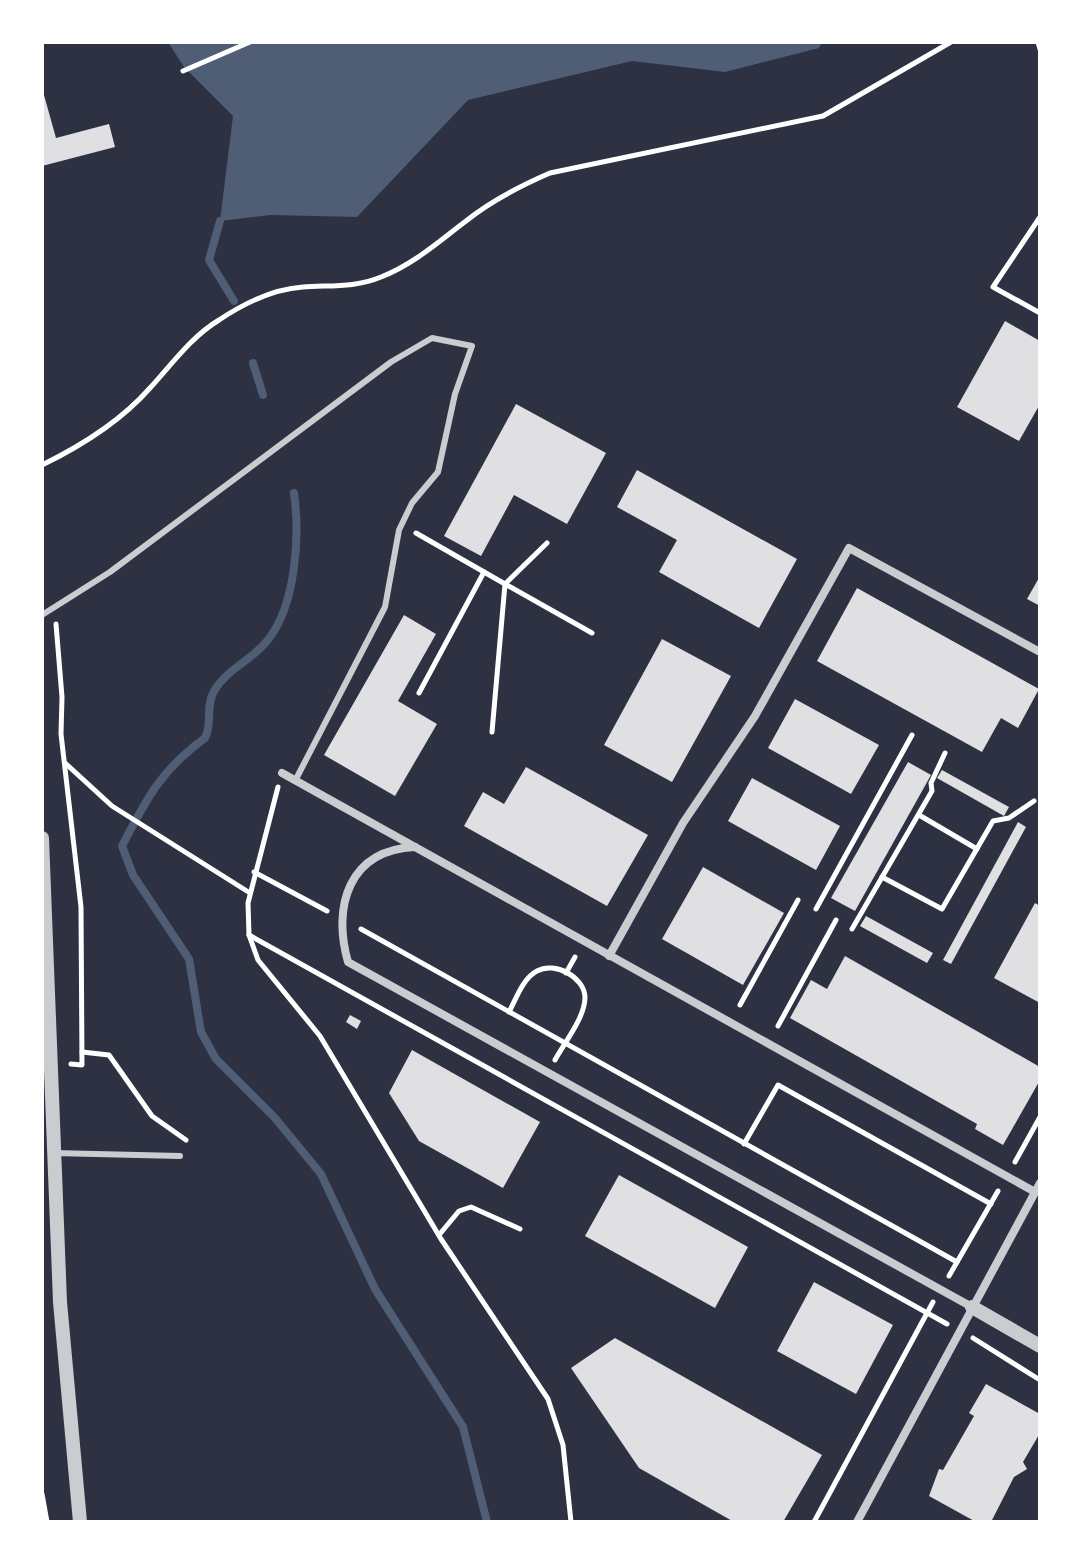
<svg xmlns="http://www.w3.org/2000/svg" width="1082" height="1564" viewBox="0 0 1082 1564" font-family="'DM Sans',sans-serif">
  <style>
    .water { fill: #4f5d75 }
    .lines { fill: none; stroke-linecap: round; stroke-linejoin: round }
    .stream { stroke: #4f5d75; stroke-width: 8 }
    .building { fill: #e0e0e3 }
    .path { stroke: #fff; stroke-width: 5 }
    .service { stroke: #caccd0; stroke-width: 6 }
    .minor { stroke: #caccd0; stroke-width: 8 }
    .tertiary { stroke: #caccd0; stroke-width: 14 }
  </style>
  <rect width="100%" height="100%" fill="#2d3142"/>
  <polygon class="water" points="168,42 822,42 819,48 725,72 632,61 468,100 357,217 271,215 220,221 233,116 184,67"/>
  <g class="lines">
    <g class="stream">
      <polyline points="220,221 209,260 234,301"/>
      <polyline points="253,363 263,395"/>
      <path d="M294,493C300,536 296,606 267,641C252,660 227,669 214,691C205,707 213,723 205,738C161,770 147,798 122,846L133,875L189,959L201,1032L216,1059L275,1118L321,1174L375,1289L463,1427L487,1522"/>
    </g>
  </g>
  <g class="building">
    <polygon points="42,88 56,138 109,124 115,147 42,166"/>
    <polygon points="1005,321 1040,341 1040,404 1019,441 957,407"/>
    <polygon points="516,404 606,453 567,524 514,495 481,556 444,536"/>
    <polygon points="637,470 797,559 759,628 659,572 677,540 617,507"/>
    <polygon points="1040,576 1040,606 1027,599"/>
    <polygon points="857,588 1039,689 1018,728 1001,718 982,752 817,661"/>
    <polygon points="404,615 436,634 398,701 437,724 395,796 324,755"/>
    <polygon points="662,639 731,676 672,782 604,745"/>
    <polygon points="795,699 879,745 851,794 768,748"/>
    <polygon points="908,762 931,775 855,911 831,898"/>
    <polygon points="526,767 648,835 607,906 464,826 483,792 504,804"/>
    <polygon points="942,770 1009,807 1004,816 937,778"/>
    <polygon points="752,778 840,826 816,870 728,821"/>
    <polygon points="1018,822 1026,827 951,964 943,960"/>
    <polygon points="703,867 784,913 743,985 662,939"/>
    <polygon points="1035,903 1040,906 1040,1003 994,978"/>
    <polygon points="866,916 933,953 927,963 860,926"/>
    <polygon points="845,956 1040,1067 1040,1080 1003,1145 975,1129 977,1124 790,1018 811,980 827,989"/>
    <polygon points="350,1015 361,1021 357,1029 346,1022"/>
    <polygon points="412,1050 540,1122 503,1188 419,1141 389,1093"/>
    <polygon points="619,1175 748,1247 715,1308 585,1236"/>
    <polygon points="814,1282 893,1325 856,1394 777,1351"/>
    <polygon points="615,1338 822,1455 783,1522 734,1522 639,1468 571,1368"/>
    <polygon points="986,1384 1040,1414 1040,1433 1023,1462 1027,1469 1014,1477 991,1522 976,1522 929,1496 939,1469 943,1470 974,1416 969,1413"/>
  </g>
  <g class="lines">
    <g class="path">
      <polyline points="1038,42 1040,49"/>
      <polyline points="183,71 250,42"/>
      <polyline points="1040,217 993,287 1040,313"/>
      <path d="M42,465C81,446 121,421 150,388C172,364 191,337 219,320C243,304 273,289 303,287C329,285 355,288 381,277C414,264 438,242 466,221C492,200 520,186 550,173L823,116L951,42"/>
      <polyline points="416,533 505,584 492,732"/>
      <polyline points="547,543 505,584 592,633"/>
      <polyline points="56,624 62,697 61,734 81,907 82,1065 71,1064"/>
      <polyline points="419,693 484,572"/>
      <polyline points="65,763 112,806 250,893"/>
      <polyline points="278,787 248,903 249,935 258,960 320,1036 441,1239 548,1399 563,1445 571,1522"/>
      <polyline points="919,815 977,849"/>
      <polyline points="254,872 327,911"/>
      <polyline points="882,877 942,909 993,821 1009,818 1034,801"/>
      <polyline points="816,909 912,735"/>
      <polyline points="361,929 957,1262"/>
      <polyline points="852,929 932,791 931,783 945,753"/>
      <polyline points="249,935 947,1324"/>
      <polyline points="566,973 575,957"/>
      <polyline points="740,1005 798,900"/>
      <path d="M509,1012C516,999 523,978 537,971C555,961 584,977 585,997C585,1018 564,1043 555,1060"/>
      <polyline points="778,1026 836,920"/>
      <polyline points="82,1052 109,1055 152,1116 186,1140"/>
      <polyline points="744,1144 778,1085 991,1204"/>
      <polyline points="1015,1162 1040,1117"/>
      <polyline points="439,1235 459,1211 471,1207 520,1229"/>
      <polyline points="949,1276 998,1191"/>
      <polyline points="973,1338 1040,1380"/>
      <polyline points="42,1494 47,1522"/>
      <polyline points="814,1522 933,1302"/>
    </g>
    <g class="service">
      <polyline points="42,615 110,572 391,362 432,338 472,346 455,394 438,472 412,503 399,530 385,607 295,781"/>
      <polyline points="53,1153 180,1156"/>
    </g>
    <g class="minor">
      <polyline points="282,773 1035,1192"/>
      <path d="M415,847C349,850 332,906 348,962L972,1307"/>
      <polyline points="609,956 683,823 755,716 849,548 1040,652"/>
      <polyline points="857,1522 1040,1183"/>
    </g>
    <g class="tertiary">
      <polyline points="42,838 60,1302 80,1522"/>
      <polyline points="972,1307 1040,1346"/>
    </g>
  </g>
  <rect width="1082" height="1564" fill="none" stroke="#ffffff" stroke-width="88"/>
</svg>
